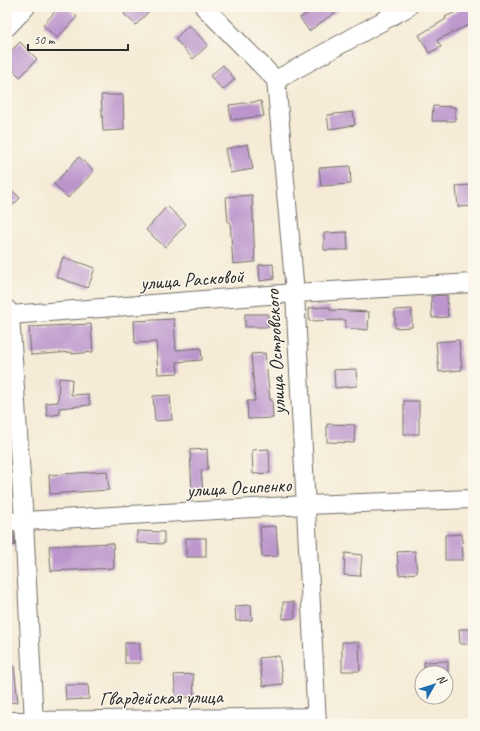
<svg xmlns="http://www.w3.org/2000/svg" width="480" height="731" viewBox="0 0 480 731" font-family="Caveat,sans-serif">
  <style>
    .building { fill: #bb95cc }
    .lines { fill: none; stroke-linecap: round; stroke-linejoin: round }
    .minor-casing { stroke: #726e67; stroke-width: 20 }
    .minor { stroke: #fff; stroke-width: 18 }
    .labels { text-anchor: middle; stroke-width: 3; stroke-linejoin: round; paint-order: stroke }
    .street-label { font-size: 20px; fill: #2b2b2b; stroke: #fbf7ec }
  </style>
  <rect width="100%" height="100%" fill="#fbf7ec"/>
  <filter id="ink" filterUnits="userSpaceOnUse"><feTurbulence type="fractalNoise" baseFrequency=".025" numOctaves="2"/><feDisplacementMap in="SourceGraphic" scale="8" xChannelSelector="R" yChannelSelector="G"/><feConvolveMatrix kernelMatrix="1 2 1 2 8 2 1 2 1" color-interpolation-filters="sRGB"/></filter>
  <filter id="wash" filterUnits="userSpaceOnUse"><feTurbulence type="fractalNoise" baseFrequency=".012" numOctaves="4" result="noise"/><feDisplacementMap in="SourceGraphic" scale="16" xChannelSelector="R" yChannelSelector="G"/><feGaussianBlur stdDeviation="0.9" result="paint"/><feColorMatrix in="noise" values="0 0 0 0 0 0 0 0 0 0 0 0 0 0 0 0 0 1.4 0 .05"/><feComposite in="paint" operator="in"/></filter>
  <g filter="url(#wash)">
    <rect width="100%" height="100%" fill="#f5ebd6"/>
    <g id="blocks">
      <g class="building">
        <polygon points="59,7 67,7 77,17 57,38 43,25"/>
        <polygon points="131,7 153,7 136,25 124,14"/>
        <polygon points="317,7 343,7 309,31 300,18"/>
        <polygon points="466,7 469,7 473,16 473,23 437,40 441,47 429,53 419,35 446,19 445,17"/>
        <polygon points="189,25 208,45 193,59 175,39"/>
        <polygon points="20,42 37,59 20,77 7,64 7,55"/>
        <polygon points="223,65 235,79 223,90 210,76"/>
        <polygon points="101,95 123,95 124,130 103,131"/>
        <polygon points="261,101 264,116 231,120 229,105"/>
        <polygon points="433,106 455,107 455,121 432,121"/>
        <polygon points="353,112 355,125 329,129 327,115"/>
        <polygon points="248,144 253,169 230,173 225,149"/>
        <polygon points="79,157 94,171 68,198 54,184"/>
        <polygon points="350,166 351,184 321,186 319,168"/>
        <polygon points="7,185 20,198 7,211"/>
        <polygon points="473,185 473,206 458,207 456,186"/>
        <polygon points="252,195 255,262 233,264 230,222 228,222 226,197"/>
        <polygon points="167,206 186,224 165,247 146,230"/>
        <polygon points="347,232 348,250 324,250 324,233"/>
        <polygon points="63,257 95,268 88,288 56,277"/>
        <polygon points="273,264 274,279 260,281 259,265"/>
        <polygon points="447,295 448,317 432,318 431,296"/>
        <polygon points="330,307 330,310 369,312 368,330 345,328 346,320 309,321 309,308"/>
        <polygon points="412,309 412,327 395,328 395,310"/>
        <rect x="245" y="314" width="23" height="13"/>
        <polygon points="174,319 176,350 201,348 202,360 177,362 178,373 158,374 156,342 135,343 134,321"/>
        <polygon points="91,324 93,352 72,354 72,352 31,355 29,327"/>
        <polygon points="459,340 462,370 439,372 436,342"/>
        <polygon points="265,353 270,400 272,400 273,418 248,419 247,401 255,401 251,354"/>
        <polygon points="356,369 357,386 335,388 334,370"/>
        <polygon points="59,378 72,379 71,395 88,394 90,405 59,408 60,414 47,416 46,403 58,402"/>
        <polygon points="170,395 172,420 155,421 153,396"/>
        <rect x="404" y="401" width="15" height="33"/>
        <polygon points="327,424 355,425 354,443 327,442"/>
        <polygon points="207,449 208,469 201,470 203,492 192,493 190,450"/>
        <polygon points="269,449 270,473 253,474 252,450"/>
        <polygon points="107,471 109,490 50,494 49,475"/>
        <polygon points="276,526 278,556 262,557 260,527"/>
        <polygon points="137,531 164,532 164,544 137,543"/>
        <polygon points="7,532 14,532 15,545 7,546"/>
        <polygon points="462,534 463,560 445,560 445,535"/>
        <rect x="186" y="538" width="20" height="19"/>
        <polygon points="113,543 114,568 51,571 49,546"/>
        <polygon points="415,551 417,573 399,575 397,552"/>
        <polygon points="345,553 362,555 360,576 344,575"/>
        <polygon points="283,602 294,602 295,618 283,619"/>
        <polygon points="251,605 252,620 236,621 235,606"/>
        <polygon points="459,629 473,629 473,644 460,644"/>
        <polygon points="342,642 359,642 360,671 342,671"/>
        <rect x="125" y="643" width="15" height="20"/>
        <polygon points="279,656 283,684 263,686 259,658"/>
        <polygon points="448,661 448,673 424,673 424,662"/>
        <polygon points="7,666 14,666 18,702 7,703"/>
        <polygon points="193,674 194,697 176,698 174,675"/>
        <polygon points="65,685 88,685 89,699 66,700"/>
      </g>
    </g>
  </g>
  <g filter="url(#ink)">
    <use href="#blocks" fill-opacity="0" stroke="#726e67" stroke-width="1"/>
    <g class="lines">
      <defs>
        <g id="minor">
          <polyline points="204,7 276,80 295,293 317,724"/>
          <polyline points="7,27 26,7"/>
          <polyline points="276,80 408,7"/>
          <polyline points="7,309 10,315 24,521 34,724"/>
          <polyline points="10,315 295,293 473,283"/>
          <polyline points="7,522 305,505 473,499"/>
          <polyline points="7,721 33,721 316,717"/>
        </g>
      </defs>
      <use href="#minor" class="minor-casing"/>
      <use href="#minor" class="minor"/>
    </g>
  </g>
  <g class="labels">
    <g class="street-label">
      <text transform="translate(192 279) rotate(-4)" y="7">улица Расковой</text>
      <text transform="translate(275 352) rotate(-93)" y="7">улица Островского</text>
      <text transform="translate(239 487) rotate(-3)" y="7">улица Осипенко</text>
      <text transform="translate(161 697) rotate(-1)" y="7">Гвардейская улица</text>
    </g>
  </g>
  <rect width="480" height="731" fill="none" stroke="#fbf7ec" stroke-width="24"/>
  <g transform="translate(434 685) rotate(51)"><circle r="19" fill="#fbf7ec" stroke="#a8a59f"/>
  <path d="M0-3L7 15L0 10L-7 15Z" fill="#1f6fb2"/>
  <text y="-6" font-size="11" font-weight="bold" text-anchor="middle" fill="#2b2b2b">N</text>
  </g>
  <path d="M28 44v6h100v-6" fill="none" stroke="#2b2b2b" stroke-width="2"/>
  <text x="34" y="44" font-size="12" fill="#2b2b2b" stroke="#fbf7ec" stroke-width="3" paint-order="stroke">50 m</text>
</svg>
